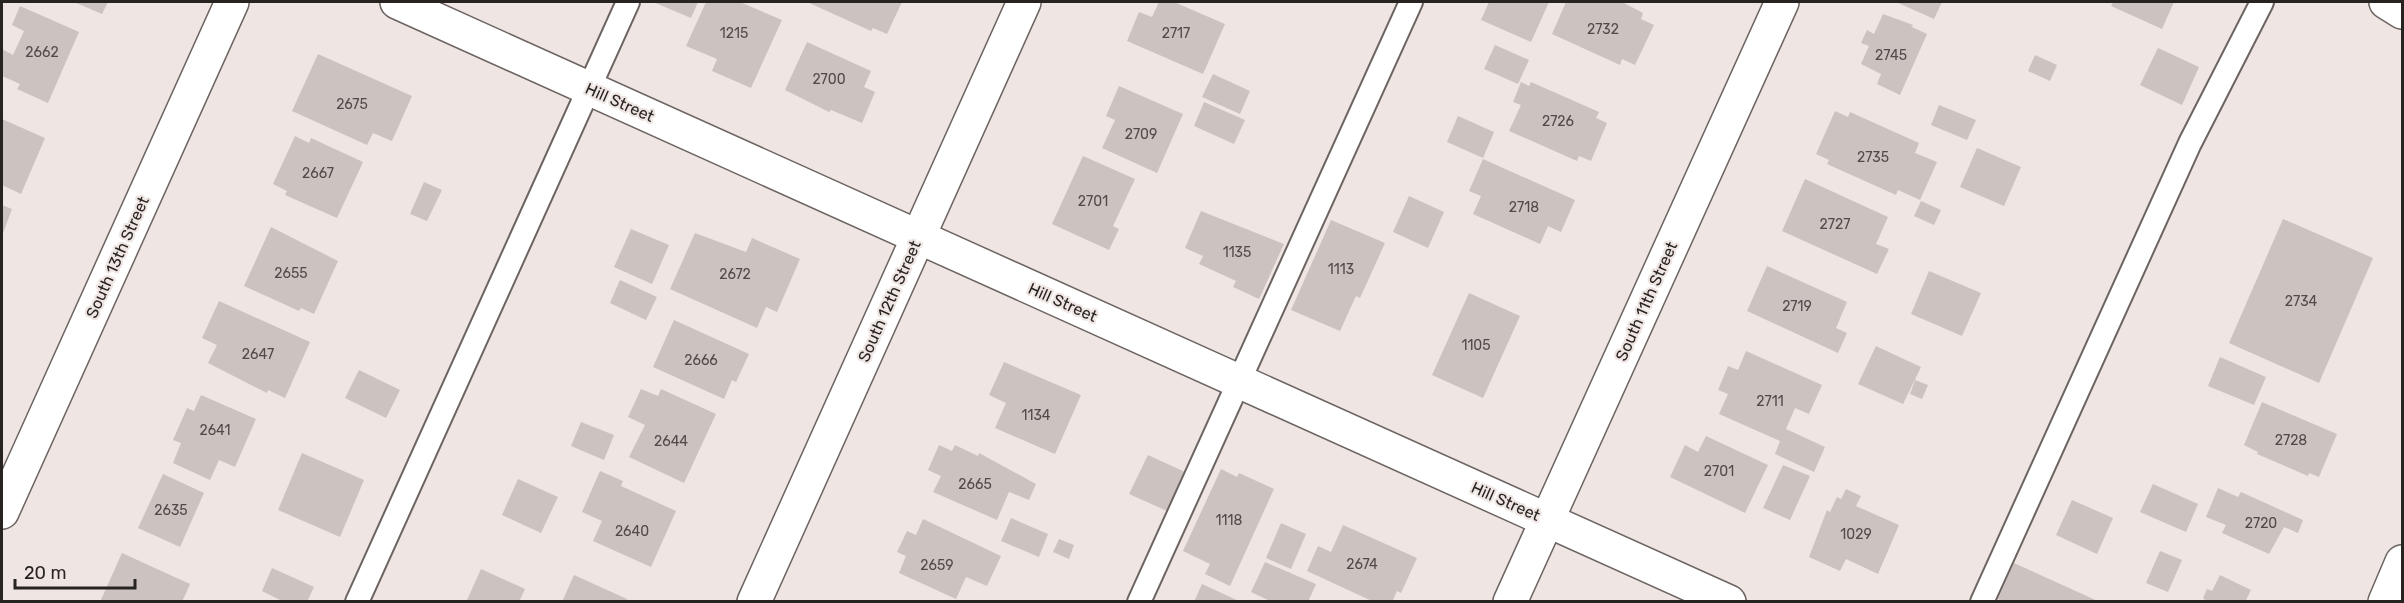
<svg xmlns="http://www.w3.org/2000/svg" width="2404" height="603" viewBox="0 0 2404 603" font-family="Rubik,sans-serif">
  <style>
    .building { fill: #ccc3c0 }
    .lines { fill: none; stroke-linecap: round; stroke-linejoin: round }
    .lane-casing { stroke: #6c6461; stroke-width: 26 }
    .street-casing { stroke: #6c6461; stroke-width: 36 }
    .secondary-casing { stroke: #6c6461; stroke-width: 36 }
    .primary-casing { stroke: #6c6461; stroke-width: 36 }
    .lane { stroke: #fff; stroke-width: 22 }
    .street { stroke: #fff; stroke-width: 33 }
    .secondary { stroke: #fff; stroke-width: 33 }
    .primary { stroke: #fff; stroke-width: 33 }
    .labels { text-anchor: middle; stroke-width: 4.5; stroke-linejoin: round; paint-order: stroke }
    .number-label { font-size: 14px; fill: #504b49 }
    .street-label { font-size: 16px; fill: #262321; stroke: #efe5e2 }
  </style>
  <rect width="100%" height="100%" fill="#efe5e2"/>
  <g class="building">
    <polygon points="74,2 108,2 102,14"/>
    <polygon points="653,2 698,2 691,18"/>
    <polygon points="706,2 740,2 782,20 751,88 712,71 717,59 686,46"/>
    <polygon points="807,2 902,2 887,34 873,28 871,31"/>
    <polygon points="1159,2 1174,2 1225,24 1203,74 1127,41 1139,12 1152,17"/>
    <polygon points="1489,2 1549,2 1531,42 1481,20"/>
    <polygon points="1566,2 1622,2 1643,13 1641,19 1654,25 1635,65 1622,59 1620,65 1552,34"/>
    <polygon points="1896,2 1942,2 1934,19"/>
    <polygon points="2113,2 2174,2 2162,29 2111,6"/>
    <polygon points="20,6 79,32 48,103 17,89 20,84 2,76 2,49 13,55 24,31 12,25"/>
    <polygon points="1883,14 1913,25 1912,27 1927,34 1900,95 1877,84 1881,74 1861,64 1869,46 1861,43 1867,30 1874,34"/>
    <polygon points="807,42 871,71 864,87 875,92 862,123 831,110 829,112 785,90"/>
    <polygon points="1495,45 1529,60 1518,84 1484,69"/>
    <polygon points="2158,48 2199,67 2182,105 2140,85"/>
    <polygon points="318,54 412,96 392,141 373,133 367,145 292,111"/>
    <polygon points="2035,55 2057,65 2050,81 2028,71"/>
    <polygon points="1213,74 1250,91 1240,114 1202,97"/>
    <polygon points="1521,82 1529,86 1531,82 1599,112 1596,118 1607,123 1591,161 1579,156 1577,161 1509,131 1521,105 1513,102"/>
    <polygon points="1119,86 1183,114 1157,173 1102,148 1115,120 1106,116"/>
    <polygon points="1204,102 1245,120 1234,144 1194,126"/>
    <polygon points="1939,105 1976,120 1967,140 1931,125"/>
    <polygon points="1835,111 1848,117 1850,112 1919,143 1915,153 1937,162 1920,200 1898,190 1896,195 1827,164 1829,160 1816,154"/>
    <polygon points="1458,116 1494,132 1483,158 1447,142"/>
    <polygon points="2,119 45,138 21,194 2,185"/>
    <polygon points="295,136 309,143 311,138 363,162 337,218 285,195 287,191 273,184"/>
    <polygon points="1977,148 2021,167 2004,206 1960,187"/>
    <polygon points="1083,156 1135,179 1113,226 1119,229 1109,250 1052,224"/>
    <polygon points="1483,159 1575,200 1561,232 1548,226 1540,244 1473,214 1481,196 1469,191"/>
    <polygon points="1805,179 1888,217 1876,244 1889,249 1877,274 1782,231"/>
    <polygon points="424,182 442,190 427,221 410,214"/>
    <polygon points="1409,196 1444,212 1428,248 1393,232"/>
    <polygon points="1921,201 1941,210 1934,225 1914,216"/>
    <polygon points="2,205 12,209 2,236"/>
    <polygon points="1201,211 1284,244 1259,299 1233,287 1236,281 1199,264 1203,256 1185,248"/>
    <polygon points="2283,219 2373,258 2319,383 2229,343"/>
    <polygon points="1331,220 1385,243 1360,298 1356,296 1340,331 1291,310"/>
    <polygon points="271,227 338,261 314,314 301,308 299,311 244,286"/>
    <polygon points="631,229 669,245 652,284 614,267"/>
    <polygon points="695,233 746,252 752,238 800,259 777,312 766,307 757,328 670,289"/>
    <polygon points="1767,266 1847,302 1836,328 1847,333 1838,353 1747,311"/>
    <polygon points="1929,271 1981,293 1962,336 1911,314"/>
    <polygon points="620,280 657,297 646,320 610,303"/>
    <polygon points="1469,293 1520,316 1483,398 1432,375"/>
    <polygon points="219,301 310,342 285,398 268,390 267,393 208,363 217,345 202,338"/>
    <polygon points="674,320 749,354 736,382 732,380 724,399 653,367"/>
    <polygon points="1876,346 1921,367 1903,404 1858,384"/>
    <polygon points="1746,351 1822,385 1809,414 1795,408 1786,429 1825,447 1814,472 1775,454 1780,441 1719,414 1728,394 1718,390 1728,366 1738,370"/>
    <polygon points="2220,357 2266,377 2254,405 2208,386"/>
    <polygon points="1004,362 1081,395 1055,454 995,428 1006,403 989,395"/>
    <polygon points="359,370 400,390 386,418 345,398"/>
    <polygon points="1915,380 1928,385 1922,399 1910,394"/>
    <polygon points="641,389 658,396 661,389 716,414 684,483 629,457 645,425 628,417"/>
    <polygon points="201,395 256,419 235,467 219,460 210,480 173,463 181,443 173,440 187,408 194,411"/>
    <polygon points="2262,402 2337,434 2319,477 2309,473 2308,476 2257,454 2258,452 2244,445"/>
    <polygon points="581,422 614,435 604,460 571,446"/>
    <polygon points="1706,436 1768,465 1745,513 1670,477 1685,445 1698,452"/>
    <polygon points="939,445 952,451 955,445 978,456 979,453 1036,484 1029,500 1009,492 997,520 933,492 941,476 928,470"/>
    <polygon points="302,453 364,480 340,537 278,510"/>
    <polygon points="1148,455 1185,472 1167,511 1129,494"/>
    <polygon points="1783,465 1810,476 1790,520 1763,508"/>
    <polygon points="1221,469 1237,477 1239,473 1274,489 1230,586 1205,574 1210,564 1183,551"/>
    <polygon points="600,471 623,481 621,486 676,511 651,567 593,541 602,521 582,512"/>
    <polygon points="163,474 204,493 180,547 138,528"/>
    <polygon points="518,479 558,497 541,533 502,515"/>
    <polygon points="2153,484 2198,504 2186,532 2140,512"/>
    <polygon points="2218,488 2238,497 2241,492 2303,520 2298,533 2284,527 2269,554 2222,533 2226,525 2206,517"/>
    <polygon points="1846,489 1861,496 1856,506 1899,525 1878,574 1846,559 1840,571 1809,557 1827,510 1830,512 1837,497 1841,499"/>
    <polygon points="2072,500 2113,518 2097,554 2056,535"/>
    <polygon points="1011,518 1048,534 1039,557 1001,541"/>
    <polygon points="923,519 1001,556 987,586 966,577 956,599 899,573 906,556 897,552 907,531 916,535"/>
    <polygon points="1281,523 1306,534 1291,569 1266,558"/>
    <polygon points="1343,525 1417,558 1401,593 1397,591 1392,602 1374,602 1307,571 1318,546 1331,552"/>
    <polygon points="1059,539 1074,545 1069,559 1053,552"/>
    <polygon points="2160,551 2182,560 2168,592 2146,583"/>
    <polygon points="122,553 190,584 182,602 100,602"/>
    <polygon points="1265,562 1316,584 1308,602 1272,602 1251,592"/>
    <polygon points="2014,563 2100,602 2004,602 1998,599"/>
    <polygon points="272,568 314,587 307,602 284,602 262,591"/>
    <polygon points="481,569 525,589 519,602 467,600"/>
    <polygon points="574,575 627,599 626,602 562,602"/>
    <polygon points="2220,575 2251,590 2245,602 2207,602 2203,598 2207,589 2212,591"/>
    <polygon points="1202,584 1241,602 1194,602"/>
  </g>
  <g class="lines">
    <defs>
      <g id="lane">
        <polyline points="357,602 628,2"/>
        <polyline points="1139,602 1411,2"/>
        <polyline points="1982,602 2190,143 2262,2"/>
      </g>
      <g id="street">
        <polyline points="397,2 1729,602"/>
        <polyline points="754,602 1024,2"/>
        <polyline points="1510,602 1782,2"/>
      </g>
      <g id="secondary">
        <polyline points="2386,2 2402,12"/>
        <polyline points="2,512 232,2"/>
      </g>
      <polyline id="primary" points="2385,602 2402,562"/>
    </defs>
    <use href="#lane" class="lane-casing"/>
    <use href="#street" class="street-casing"/>
    <use href="#secondary" class="secondary-casing"/>
    <use href="#primary" class="primary-casing"/>
    <use href="#lane" class="lane"/>
    <use href="#street" class="street"/>
    <use href="#secondary" class="secondary"/>
    <use href="#primary" class="primary"/>
  </g>
  <g class="labels">
    <g class="number-label">
      <text x="1603" y="34">2732</text>
      <text x="734" y="38">1215</text>
      <text x="1176" y="38">2717</text>
      <text x="42" y="57">2662</text>
      <text x="1891" y="60">2745</text>
      <text x="829" y="84">2700</text>
      <text x="352" y="109">2675</text>
      <text x="1558" y="126">2726</text>
      <text x="1141" y="139">2709</text>
      <text x="1873" y="162">2735</text>
      <text x="318" y="178">2667</text>
      <text x="1093" y="206">2701</text>
      <text x="1524" y="212">2718</text>
      <text x="1835" y="229">2727</text>
      <text x="1237" y="257">1135</text>
      <text x="1341" y="274">1113</text>
      <text x="291" y="278">2655</text>
      <text x="735" y="279">2672</text>
      <text x="2301" y="306">2734</text>
      <text x="1797" y="311">2719</text>
      <text x="1476" y="350">1105</text>
      <text x="258" y="359">2647</text>
      <text x="701" y="365">2666</text>
      <text x="1770" y="406">2711</text>
      <text x="1036" y="420">1134</text>
      <text x="215" y="435">2641</text>
      <text x="2291" y="445">2728</text>
      <text x="671" y="446">2644</text>
      <text x="1719" y="476">2701</text>
      <text x="975" y="489">2665</text>
      <text x="171" y="515">2635</text>
      <text x="1229" y="525">1118</text>
      <text x="2261" y="528">2720</text>
      <text x="632" y="536">2640</text>
      <text x="1856" y="539">1029</text>
      <text x="1362" y="569">2674</text>
      <text x="937" y="570">2659</text>
    </g>
    <g class="street-label">
      <text transform="translate(620 102) rotate(24)" y="6">Hill Street</text>
      <text transform="translate(117 257) rotate(-66)" y="6">South 13th Street</text>
      <text transform="translate(889 301) rotate(-66)" y="6">South 12th Street</text>
      <text transform="translate(1646 301) rotate(-66)" y="6">South 11th Street</text>
      <text transform="translate(1063 302) rotate(24)" y="6">Hill Street</text>
      <text transform="translate(1506 501) rotate(24)" y="6">Hill Street</text>
    </g>
  </g>
  <rect width="2404" height="603" fill="none" stroke="#262321" stroke-width="6"/>
  <path d="M15 579v9h120v-9" fill="none" stroke="#262321" stroke-width="3"/>
  <text x="24" y="579" font-size="18" fill="#262321" stroke="#efe5e2" stroke-width="4.5" paint-order="stroke">20 m</text>
</svg>
